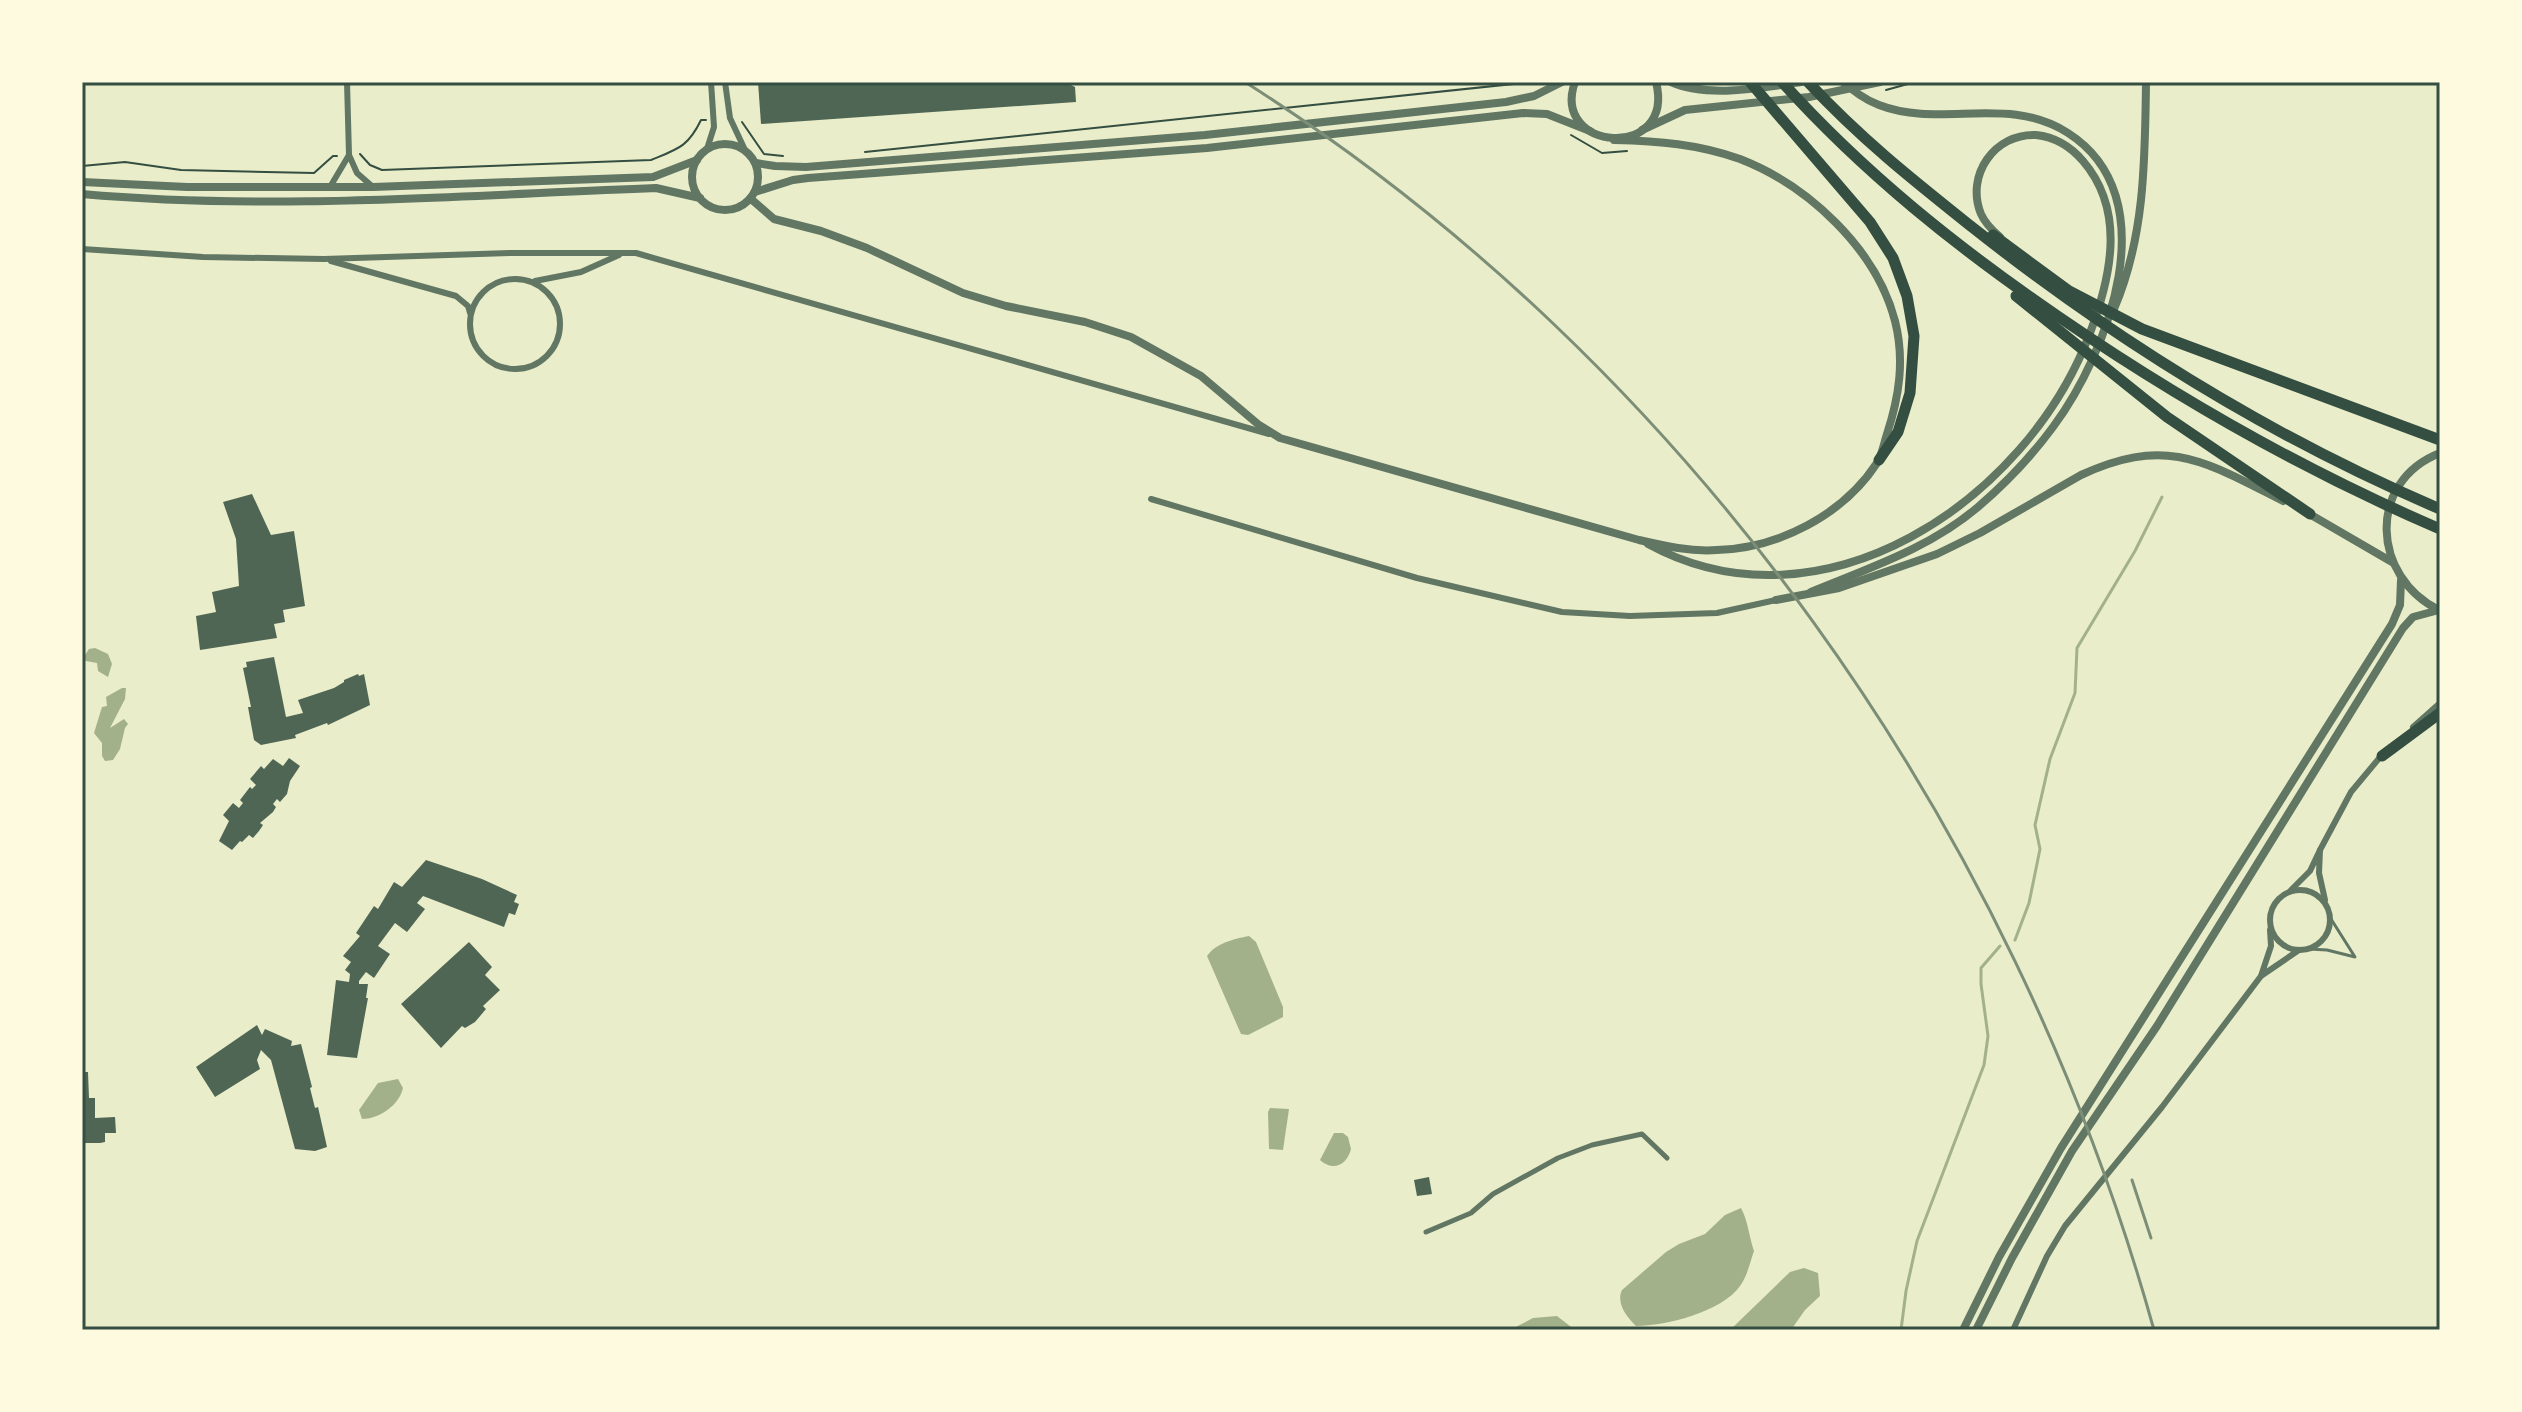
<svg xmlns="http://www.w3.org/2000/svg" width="2522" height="1412" viewBox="0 0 2522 1412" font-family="Signika,sans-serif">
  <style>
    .water { fill: #a3b18a }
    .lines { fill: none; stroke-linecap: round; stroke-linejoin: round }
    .stream { stroke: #a3b18a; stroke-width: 3 }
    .building { fill: #4f6655 }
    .path { stroke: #344e41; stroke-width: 2 }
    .service { stroke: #617663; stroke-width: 3 }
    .pedestrian { stroke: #617663; stroke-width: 5 }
    .minor { stroke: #617663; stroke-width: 6 }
    .tertiary { stroke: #617663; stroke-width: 8 }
    .motorway { stroke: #344e41; stroke-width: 11 }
    .rail { stroke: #7c8e77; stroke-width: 3 }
    .neatline { fill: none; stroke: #344e41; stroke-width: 3 }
  </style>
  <rect width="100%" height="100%" fill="#e9edc9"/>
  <g class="water">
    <polygon points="95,648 108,654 112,664 108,677 98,671 97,663 86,661 83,658 89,649"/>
    <polygon points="122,688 126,688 125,699 110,728 124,719 128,724 125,728 120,749 113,760 105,761 102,756 102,743 94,733 102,707 107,706 106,697"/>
    <path d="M1249,936L1256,942L1283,1007V1017L1248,1035L1241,1034L1207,956C1216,943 1234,939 1249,936Z"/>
    <path d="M398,1079L403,1088C399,1106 378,1119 362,1119L359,1110L378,1083Z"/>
    <polygon points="1270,1108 1289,1109 1283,1150 1269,1149 1268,1112"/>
    <path d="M1334,1133H1343L1348,1137L1351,1149C1347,1165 1333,1172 1320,1160Z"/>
    <path d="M1741,1208C1748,1221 1749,1236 1754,1251C1750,1262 1747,1277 1740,1286C1722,1312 1665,1326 1636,1326C1626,1316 1616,1303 1622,1290L1666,1252L1679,1244L1705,1234L1725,1215Z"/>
    <polygon points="1804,1268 1818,1273 1820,1296 1805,1310 1791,1330 1730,1330 1790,1272"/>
    <polygon points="1557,1316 1575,1330 1510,1330 1533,1318"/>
  </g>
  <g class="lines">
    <g class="stream">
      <polyline points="2015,940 2029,903 2040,849 2035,825 2050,759 2075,693 2077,648 2135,551 2162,497"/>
      <polyline points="1901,1330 1906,1291 1917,1241 1984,1065 1988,1036 1981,984 1981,968 2000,946"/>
    </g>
  </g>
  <g class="building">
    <polygon points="758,82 1065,82 1075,87 1076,102 761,124"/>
    <polygon points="252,494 271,535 294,531 305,606 283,610 285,622 274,624 277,638 200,650 196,616 216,612 212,592 239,586 236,539 223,502"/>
    <polygon points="274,657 286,717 303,713 298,700 334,688 344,682 344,680 358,674 359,676 364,674 370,705 328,725 327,723 295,735 296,738 261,745 254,740 248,707 251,707 243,668 247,667 246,662"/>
    <polygon points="289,758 300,766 290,781 287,794 280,802 277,799 273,804 276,807 273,812 260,823 263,825 259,831 253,838 249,835 242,842 240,841 232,850 219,841 229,821 223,815 233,803 239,808 243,803 240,800 250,787 252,789 256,785 250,779 261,766 264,769 273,759 283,766"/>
    <polygon points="426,860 482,879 517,895 514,902 519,904 515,915 509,913 504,927 423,896 417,903 425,909 407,932 395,923 378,946 390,954 374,978 366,972 359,981 359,984 368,984 366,998 368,998 357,1058 327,1055 336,980 349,982 350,974 345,970 351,962 343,956 360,936 356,933 374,906 378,909 394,882 402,887"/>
    <polygon points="469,942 492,967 485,975 500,990 483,1006 486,1009 475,1022 465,1028 462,1026 441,1048 401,1004"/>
    <polygon points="257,1025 262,1035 265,1029 292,1041 291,1046 301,1044 312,1087 310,1088 315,1108 318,1107 327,1147 315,1151 295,1149 271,1060 261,1050 257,1060 260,1069 215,1097 196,1067"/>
    <polygon points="82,1072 88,1072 89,1098 95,1098 95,1118 115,1117 116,1133 105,1133 105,1142 100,1143 84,1143"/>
    <polygon points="1429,1177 1432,1194 1417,1196 1414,1180"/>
  </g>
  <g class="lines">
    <g class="path">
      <polyline points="1886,90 1915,82"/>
      <polyline points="742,122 764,154 783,156"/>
      <polyline points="1571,135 1602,153 1627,151"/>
      <polyline points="865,152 1532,82"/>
      <path d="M360,154L370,165L382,170L651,160C678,149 688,147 701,120H706"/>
      <polyline points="82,166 125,162 181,170 314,173 333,156 337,156"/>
    </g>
    <polyline class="service" points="2309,949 2327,950 2355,957 2331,919"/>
    <polyline class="pedestrian" points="1426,1232 1471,1213 1493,1194 1558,1158 1592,1145 1642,1134 1667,1158"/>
    <g class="minor">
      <polyline points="347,82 349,155"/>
      <polyline points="725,82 730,118 745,150"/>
      <polyline points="707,149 714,127 711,82"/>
      <polyline points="330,187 349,155 357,173 373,187"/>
      <polyline points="82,249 203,257 324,259 510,253 636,253 1269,434"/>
      <polyline points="331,261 456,296 468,306 470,313"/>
      <circle cx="515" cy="324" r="45"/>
      <polyline points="535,281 581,272 619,255"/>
      <polyline points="1151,499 1417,578 1562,612 1630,616 1717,613 1776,600"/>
      <polyline points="2413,727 2440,703"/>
      <polyline points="2320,850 2351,792 2381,756"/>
      <circle cx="2300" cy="920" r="30"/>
      <polyline points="2291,890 2310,871 2320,850 2319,873 2325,900"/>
      <polyline points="2270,930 2271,946 2261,976 2299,950"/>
      <polyline points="2013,1330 2047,1256 2065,1226 2162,1107 2261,976"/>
    </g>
    <g class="tertiary">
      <path d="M1575,82C1550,152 1676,161 1656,82"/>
      <path d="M1671,82C1707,98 1762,88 1801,82"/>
      <polyline points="1642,130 1685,110 1809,97 1880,82"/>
      <circle cx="725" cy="177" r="33"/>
      <polyline points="756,163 775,166 806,167 1205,135 1506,102 1534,96 1562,82"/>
      <polyline points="82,182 187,187 373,187 653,177 697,160"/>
      <polyline points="755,192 793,180 808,178 1207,148 1523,113 1547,114 1590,131"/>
      <path d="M82,194C272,211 466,195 656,188L700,198"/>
      <path d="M751,199L774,219L821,231L867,248L963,293L1006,306L1085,322L1131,337L1201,376L1259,425L1280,438L1639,540C1665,546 1691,552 1717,550C1779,548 1843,515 1877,463C1882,455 1884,443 1887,434C1899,397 1905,360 1895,321C1876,248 1807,185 1740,159C1698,144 1658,141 1614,140"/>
      <path d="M2114,309C2145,237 2145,159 2146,82"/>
      <polyline points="2306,512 2392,562"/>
      <path d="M1648,544C1822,639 2027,501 2090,333C2111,277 2126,211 2083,161C2071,147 2055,137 2036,135C1995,133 1965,175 1981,214C1985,223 1993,231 2000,237"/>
      <path d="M1811,592C1869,568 1930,548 1978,507C2006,483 2031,457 2053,427C2108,353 2168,197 2068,133C2007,94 1941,129 1879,105C1865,100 1854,91 1843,82"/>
      <path d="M1776,600L1839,588L1937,554L1980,533L2081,475C2167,435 2206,462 2283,501"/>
      <path d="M2439,610C2372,577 2366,482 2440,453"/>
      <polyline points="1963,1330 1999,1257 2061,1148 2392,624 2400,605 2401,580"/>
      <polyline points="1976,1330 2012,1258 2072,1151 2157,1026 2403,628 2413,617 2439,610"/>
    </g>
    <g class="motorway">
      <polyline points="1750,82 1870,222 1893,258 1907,296 1914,336 1910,393 1898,432 1879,460"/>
      <path d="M1782,82C1864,173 1958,248 2059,317C2180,400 2305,471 2440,529"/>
      <path d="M1808,82C1860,138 1913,180 1972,227C2116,341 2271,437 2440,509"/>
      <polyline points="1993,235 2069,291 2142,329 2440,440"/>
      <polyline points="2016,296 2167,417 2310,514"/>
      <polyline points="2382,756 2440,713"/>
    </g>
    <g class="rail">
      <path d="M1245,82C1690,365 2013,824 2154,1330"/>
      <polyline points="2132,1180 2151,1238"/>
    </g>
  </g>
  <rect width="2522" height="1412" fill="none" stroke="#fefae0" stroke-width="168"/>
  <rect x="84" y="84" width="2354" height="1244" class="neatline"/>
</svg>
